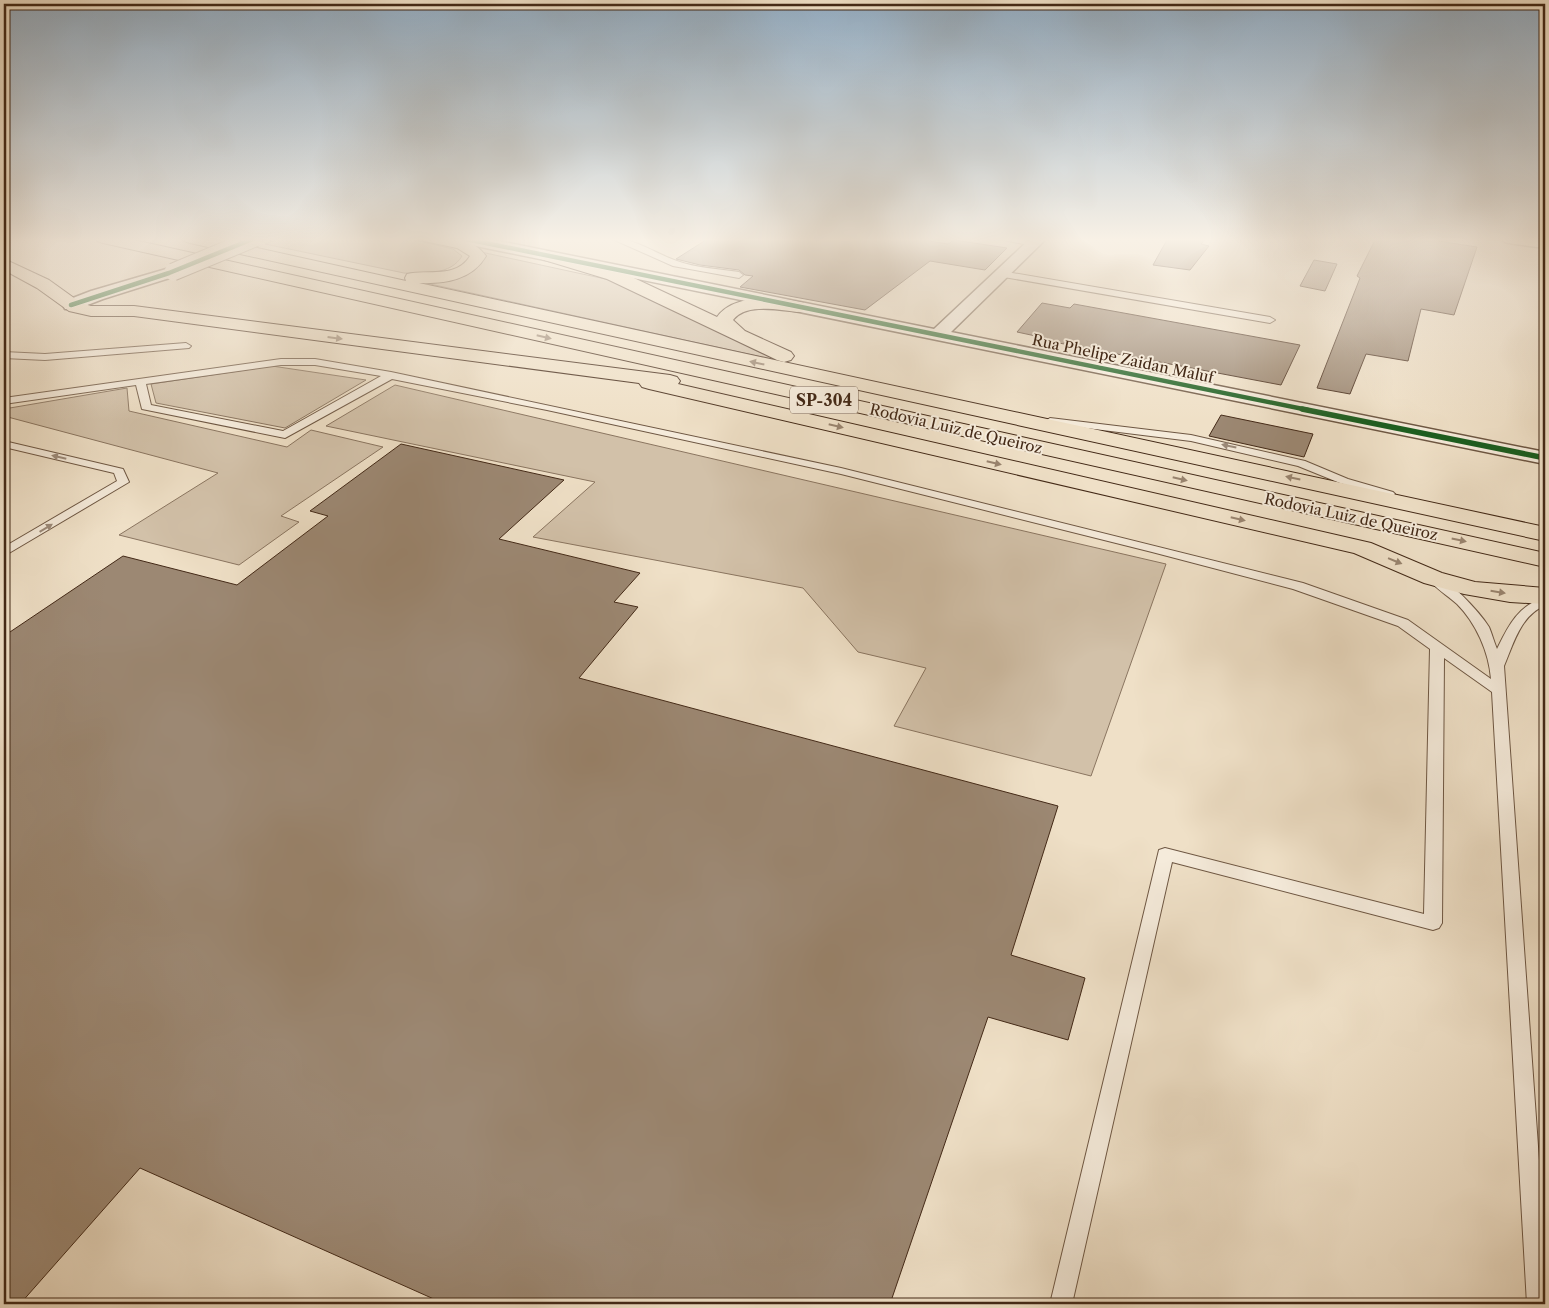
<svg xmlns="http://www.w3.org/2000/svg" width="1549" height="1308" viewBox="0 0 1549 1308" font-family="'Libre Caslon Text',serif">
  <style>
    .green { fill: #d2c1a9; stroke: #8a7560 }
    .building { fill: #9c8873; stroke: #432917 }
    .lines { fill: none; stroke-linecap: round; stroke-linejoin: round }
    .lane-casing { stroke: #6e5743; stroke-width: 2 }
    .street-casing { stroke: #6e5743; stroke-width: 3 }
    .highway-casing { stroke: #432917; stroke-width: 2 }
    .lane { fill: #f5ebdb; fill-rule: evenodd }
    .street { fill: #f5ebdb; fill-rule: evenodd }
    .highway { fill: #efe0c7; fill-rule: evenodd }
    .street-bridge-casing { stroke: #6e5743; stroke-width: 19; stroke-linecap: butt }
    .street-bridge { stroke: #f5ebdb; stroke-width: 17 }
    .cycleway-far1-casing { stroke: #f5ebdb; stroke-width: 6 }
    .cycleway-casing { stroke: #f5ebdb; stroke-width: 8 }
    .cycleway-far1 { stroke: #1b5e20; stroke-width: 4.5 }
    .cycleway { stroke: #1b5e20; stroke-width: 5.5 }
    .oneway { fill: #99846f }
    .oneway2 { fill: #9c8a79 }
    .labels { text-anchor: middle; stroke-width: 4; stroke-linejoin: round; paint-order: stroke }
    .far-street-label { font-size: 15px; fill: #432917; stroke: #f5ebdb }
    .shield { fill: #f5ebdb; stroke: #786352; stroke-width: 1 }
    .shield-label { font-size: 16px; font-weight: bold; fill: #432917 }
  </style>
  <rect width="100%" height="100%" fill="#efe0c7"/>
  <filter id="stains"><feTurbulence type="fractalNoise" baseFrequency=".004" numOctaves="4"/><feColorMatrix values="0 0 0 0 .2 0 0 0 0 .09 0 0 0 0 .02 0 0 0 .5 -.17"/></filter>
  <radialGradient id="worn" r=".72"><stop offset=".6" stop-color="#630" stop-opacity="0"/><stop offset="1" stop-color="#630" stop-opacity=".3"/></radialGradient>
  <g class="green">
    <path d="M281,238H407L453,249L462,256C451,275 423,274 404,273L265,244Z"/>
    <polygon points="481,252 610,280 780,361 412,280 453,276"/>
    <polygon points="272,366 366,380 285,428 156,403 151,384"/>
    <polygon points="395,385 1166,564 1091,776 894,726 926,668 858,652 803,588 533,537 595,482 326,426"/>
    <polygon points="127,388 129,411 287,447 311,430 383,447 281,516 299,522 239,565 119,535 218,473 4,416 4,409"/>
  </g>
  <g class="building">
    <polygon points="709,238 911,238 948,244 954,240 1007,248 985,270 930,261 865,310 740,287 753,276 745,275 739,270 700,265 676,259"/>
    <polygon points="1168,238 1206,238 1201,244 1209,246 1190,270 1153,265"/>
    <polygon points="1376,238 1419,238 1477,247 1454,315 1421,309 1408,361 1366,354 1350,394 1317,388 1360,278 1357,276"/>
    <polygon points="1314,260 1337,264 1325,291 1300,286"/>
    <polygon points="1042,303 1070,308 1074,304 1300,345 1281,385 1043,340 1045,338 1017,332"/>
    <polygon points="1221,415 1313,434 1304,457 1209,436"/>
    <polygon points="401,444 564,480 499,539 640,573 614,602 638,607 579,678 1058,806 1011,955 1085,978 1068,1040 988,1017 890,1304 445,1304 140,1168 20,1304 4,1304 4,636 123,556 237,585 328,516 310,511"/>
  </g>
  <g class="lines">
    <defs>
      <g id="lane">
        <path d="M610,238C635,238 654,253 677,261C695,268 719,269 739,272L743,275L739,278L673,266Z"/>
        <polygon points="993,238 1012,238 1038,244 1034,246"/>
        <polygon points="1001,271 1270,317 1275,320 1270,323 998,276 998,272"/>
        <polygon points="186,343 191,346 189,348 45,360 4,358 4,352 45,354"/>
        <path d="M281,359H315L391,372L841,468L1303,583L1408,620L1491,679C1489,652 1476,623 1457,604C1447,595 1435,588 1427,578L1429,575C1444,572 1481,614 1489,627C1492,634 1494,642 1497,649C1508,626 1519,604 1545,598V606C1521,614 1513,645 1504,666L1545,1245V1304H1527L1492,692L1444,658L1442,923L1439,928L1433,930L1172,862L1072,1304H1050L1159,850L1165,848L1424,914L1430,649L1398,626L1293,589L1152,552L841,474L547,410L392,379L285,438L142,409L136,385L4,404V398ZM281,365H315L381,376L283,431L151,405L146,384Z"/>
        <polygon points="1050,418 1191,435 1305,461 1348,479 1393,492 1395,494 1393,496 1389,497 1340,483 1298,466 1191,441 1046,423 1045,421"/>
        <polygon points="4,441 123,469 129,482 4,556 4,547 117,481 114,473 4,447"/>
      </g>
      <g id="street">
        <polygon points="454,238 484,238 934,329 1031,238 1047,238 951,332 1545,452 1545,464 461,243 456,241"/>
        <polygon points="1501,238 1545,239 1545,248 1508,243 1503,241"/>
        <polygon points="173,267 179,269 181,272 179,275 103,299 77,309 65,309 63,305 65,301 91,291"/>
      </g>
      <g id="highway">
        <polygon points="95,238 125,238 1545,553 1545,567 103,243 97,241"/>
        <path d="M182,238H212L406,281L405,278L407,274C428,269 456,279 470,256L457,248L424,241L422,238C445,238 471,235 486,256C472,280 445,284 419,283L1545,527V541L190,243L184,241Z"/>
        <path d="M547,251L619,271L717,317C734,293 777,297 803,303L806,307L803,311L797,312C779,310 746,303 733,320L745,331L791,352L794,356L791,360L784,362L777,360L607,279L541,259L539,256L541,253Z"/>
        <polygon points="4,259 49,280 81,303 91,306 134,306 670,375 677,377 680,381 678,384 1371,543 1442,573 1475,582 1545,588 1545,604 1510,602 1464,594 1424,583 1354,553 649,389 642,387 639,383 134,316 91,316 69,311 37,288 4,270"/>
      </g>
    </defs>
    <use href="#lane" class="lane-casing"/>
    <use href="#street" class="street-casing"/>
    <use href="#highway" class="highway-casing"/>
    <use href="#lane" class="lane"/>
    <use href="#street" class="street"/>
    <use href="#highway" class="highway"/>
    <defs>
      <polyline id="street-bridge" points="173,272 255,238"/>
    </defs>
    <use href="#street-bridge" class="street-bridge-casing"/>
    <use href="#street-bridge" class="street-bridge"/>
    <defs>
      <g id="cycleway-far1">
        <polyline points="461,238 1308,410"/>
        <polyline points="71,305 169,273 255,238"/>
      </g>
      <polyline id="cycleway" points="1302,409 1545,458"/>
    </defs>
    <use href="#cycleway-far1" class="cycleway-far1-casing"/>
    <use href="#cycleway" class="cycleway-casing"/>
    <use href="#cycleway-far1" class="cycleway-far1"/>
    <use href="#cycleway" class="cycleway"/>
  </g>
  <defs><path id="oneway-solid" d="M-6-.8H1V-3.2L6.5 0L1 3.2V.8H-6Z" transform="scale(1.25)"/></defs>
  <g class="oneway">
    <use href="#oneway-solid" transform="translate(544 337) rotate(13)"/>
    <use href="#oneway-solid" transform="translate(335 338) rotate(7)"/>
    <use href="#oneway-solid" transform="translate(757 363) rotate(-168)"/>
    <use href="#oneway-solid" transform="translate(836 426) rotate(13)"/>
    <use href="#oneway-solid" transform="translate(994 463) rotate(13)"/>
    <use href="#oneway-solid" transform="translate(1293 478) rotate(-168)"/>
    <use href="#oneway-solid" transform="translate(1180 479) rotate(13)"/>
    <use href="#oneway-solid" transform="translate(1238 519) rotate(13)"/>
    <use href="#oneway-solid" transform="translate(1459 540) rotate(12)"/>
    <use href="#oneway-solid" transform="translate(1395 561) rotate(22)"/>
    <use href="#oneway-solid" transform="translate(1498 592) rotate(9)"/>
  </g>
  <g class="oneway2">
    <use href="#oneway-solid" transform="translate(1229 446) rotate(-168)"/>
    <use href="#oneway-solid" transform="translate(59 457) rotate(-167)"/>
    <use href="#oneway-solid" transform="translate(46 528) rotate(-31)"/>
  </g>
  <linearGradient id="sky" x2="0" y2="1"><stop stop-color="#93adc3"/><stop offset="0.57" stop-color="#f8f1e6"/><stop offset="1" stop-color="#f8f1e6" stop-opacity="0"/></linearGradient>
  <rect width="1549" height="421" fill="url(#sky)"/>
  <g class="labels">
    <g class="far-street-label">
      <text transform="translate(1123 359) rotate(12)" y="5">Rua Phelipe Zaidan Maluf</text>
      <text transform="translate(956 429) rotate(13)" y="5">Rodovia Luiz de Queiroz</text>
      <text transform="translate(1351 517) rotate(12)" y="5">Rodovia Luiz de Queiroz</text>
    </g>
    <rect class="shield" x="790" y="386.5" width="68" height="27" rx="4"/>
    <g class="shield-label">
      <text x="824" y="406">SP-304</text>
    </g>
  </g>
  <rect width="1549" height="1308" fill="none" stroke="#efe0c7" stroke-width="20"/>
  <rect x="5" y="5" width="1539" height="1298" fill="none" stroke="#432917" stroke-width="2.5"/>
  <rect x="10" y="10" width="1529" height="1288" fill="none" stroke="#432917"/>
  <rect width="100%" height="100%" filter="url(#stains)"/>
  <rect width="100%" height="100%" fill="url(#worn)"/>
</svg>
